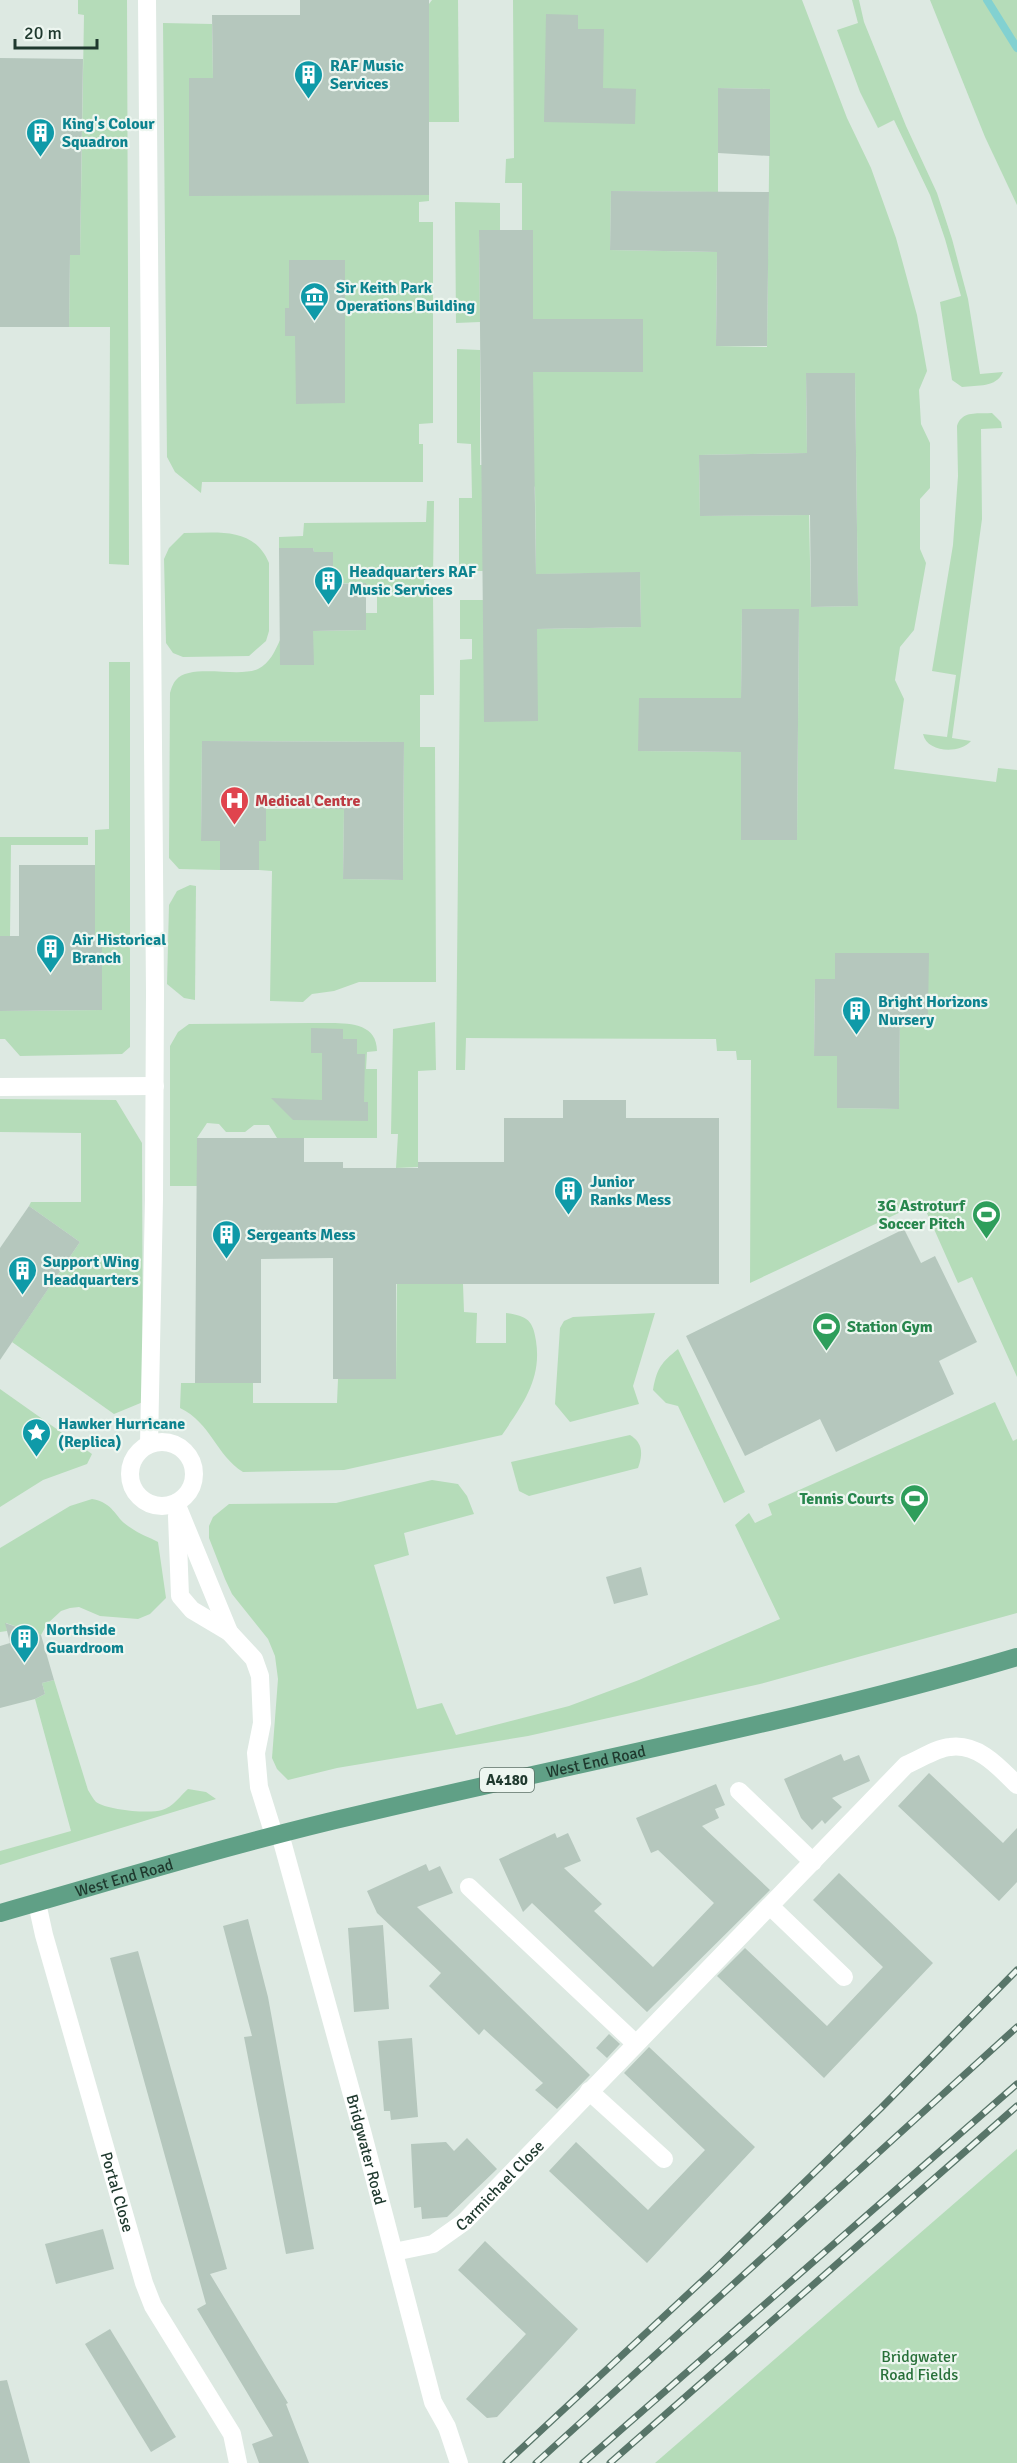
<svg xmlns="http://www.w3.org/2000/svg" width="1017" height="2463" viewBox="0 0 1017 2463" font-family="Signika,sans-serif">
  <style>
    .green { fill: #b5dcb9; fill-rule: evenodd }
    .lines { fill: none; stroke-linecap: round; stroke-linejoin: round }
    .stream { stroke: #82d1d1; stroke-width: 8 }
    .building { fill: #b5c7bd }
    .street { stroke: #fff; stroke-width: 18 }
    .primary { stroke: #60a086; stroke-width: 18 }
    .rail-casing { stroke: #587569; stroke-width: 7 }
    .rail { stroke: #edf6f0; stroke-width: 4.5; stroke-dasharray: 14; stroke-linecap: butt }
    .labels { text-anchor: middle; stroke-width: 4.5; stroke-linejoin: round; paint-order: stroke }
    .shield { fill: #edf6f0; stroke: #5d7268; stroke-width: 1.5 }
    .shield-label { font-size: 15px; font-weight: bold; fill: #1f392e }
    .culture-label { font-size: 16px; font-weight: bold; fill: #0d838f; stroke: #edf6f0; text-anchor: start }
    .health-label { font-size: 16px; font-weight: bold; fill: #be3a42; stroke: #edf6f0; text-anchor: start }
    .leisure-label { font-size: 16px; font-weight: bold; fill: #27864d; stroke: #edf6f0; text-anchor: end }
    .street-label { font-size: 16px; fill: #1f392e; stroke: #edf6f0 }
    .park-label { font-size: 16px; fill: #287039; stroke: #edf6f0 }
  </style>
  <rect width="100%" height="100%" fill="#dde9e2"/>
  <g class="green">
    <polygon points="78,0 127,0 129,565 109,564 110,327 69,327 70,255 80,254 84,15 78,14"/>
    <polygon points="432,0 458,0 459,122 429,122 429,4"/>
    <path d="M513,0H802L847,118L871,168L896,238L917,315L927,371L919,390L921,424L930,443V488L920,499V549L926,563L914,630L900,647L895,680L904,699L894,769L996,782L998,768L1017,770V1377L972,1277L958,1283L922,1202L750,1283L751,1060H737L736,1051H717L716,1039L466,1038L465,1070H456L460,662V660L472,659V639H460V600H483L537,629L641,627L640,573L536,574L535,486L483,571H459V498H472L471,444L457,443V349L480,350V465L533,464V372H643V319H533L522,230V183H505L506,159L514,158ZM718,88L770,89L767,347L716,346L717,252L610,250L611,191L718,192ZM855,373L858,606L811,607L809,515L700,516L699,455L807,453L806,374ZM742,609H799L797,840H741V752L639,751V698H741ZM835,953L929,954L900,1015L899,1109L837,1108V1056L814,1055L815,979H835Z"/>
    <path d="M852,0H859L864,22L906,126L937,193L952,239L968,299L980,374L1003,372C996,388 978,385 962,387L952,380L940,302L961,296L945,239L930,195L894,120L878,128L860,92L837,30L858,23Z"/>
    <polygon points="930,0 1017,0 1017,205 985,137"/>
    <polygon points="163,23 212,24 213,78 189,79 189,195 429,195 429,201 419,202 419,222 433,222 433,423 419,424 419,444 423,444 423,482 202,482 201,493 175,472 167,457"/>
    <polygon points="455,202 500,203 500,231 479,231 480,322 456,323"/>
    <path d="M992,413L1001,422L1002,428L981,429L982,519L952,738L971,741C960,754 927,753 923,734L947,737L956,675L932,671L953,545L958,476L957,426C962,410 978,414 992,413Z"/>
    <path d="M427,501H434L433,579L424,580V595H433L434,695H420V747H435L436,982H359L334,991L312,994L303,1002L270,1001L272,871L259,870V841H266V809H344L343,879L403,880L404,742L202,741L201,840L220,841V870L179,869L169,858L170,693C171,689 173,683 176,680C190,663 239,678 258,669C270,663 275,651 280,640V665H313V631L366,630V613H377V597L366,596L365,583L313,584V579H333V552H314L313,548H279V537L303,536L304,523L426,522Z"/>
    <path d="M184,533C217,533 254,526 269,563V631L266,641L249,656L183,657L173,653L166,643L164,559L169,548Z"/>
    <polygon points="109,662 130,662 130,1047 122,1054 20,1056 5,1039 0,1039 0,1011 102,1010 102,935 95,935 95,830 109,829"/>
    <polygon points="0,837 88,837 88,845 11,845 10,936 0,936"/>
    <polygon points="190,885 196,886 195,1000 184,998 167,984 169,905 177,891"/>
    <polygon points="435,1022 436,1070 418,1071 418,1167 396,1168 398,1134 391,1134 393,1029"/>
    <path d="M311,1023C335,1024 377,1017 377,1051L367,1052L366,1069H377V1138H277L269,1125H254L245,1132H226L219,1124L207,1123L197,1138V1186H170V1046L178,1032L189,1024Z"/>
    <polygon points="0,1099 116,1100 142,1143 143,1402 114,1414 12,1342 80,1242 29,1206 31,1202 81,1202 81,1133 0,1132"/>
    <path d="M397,1265L418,1284H463L464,1312L477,1313L476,1343H506V1313C527,1316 533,1320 536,1341C542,1380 522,1405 502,1435L344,1470L243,1472C216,1455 211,1423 180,1408L181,1383H253V1403H337L338,1379H396Z"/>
    <polygon points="655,1313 633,1386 639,1404 570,1422 555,1404 560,1328 564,1321 573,1317"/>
    <path d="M678,1349L745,1492L724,1503L678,1406L666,1403L653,1390C657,1368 661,1363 678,1349Z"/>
    <polygon points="0,1389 92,1454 87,1464 43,1480 0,1507"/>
    <polygon points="995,1402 1013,1441 1017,1439 1017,1613 760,1684 528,1736 337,1768 288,1780 277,1769 272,1758 278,1679 275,1656 268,1639 232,1594 225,1579 209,1538 209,1526 213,1517 229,1504 336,1503 432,1480 458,1484 467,1496 474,1514 404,1533 409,1555 374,1565 417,1709 442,1703 456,1735 569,1706 639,1680 780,1619 735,1525 749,1513 755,1523 772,1515 768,1504"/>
    <path d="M630,1435C643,1443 643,1454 638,1468L529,1496L519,1491L511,1462Z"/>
    <path d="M92,1499C115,1503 114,1518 131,1528C139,1534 149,1537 158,1542L166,1598L150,1614L138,1619L100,1616L79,1607L70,1608L61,1611L47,1624L41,1635L6,1623L7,1631L0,1632V1548L70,1506Z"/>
    <path d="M54,1680L88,1790C90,1793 93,1799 96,1802C107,1810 149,1814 162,1810C173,1807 180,1796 188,1789L206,1792L216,1799L0,1865V1851L71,1831L35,1699L45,1694L42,1683Z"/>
    <polygon points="1017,2149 1017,2463 655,2463"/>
  </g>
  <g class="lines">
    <polyline class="stream" points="987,0 1017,48"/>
  </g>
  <g class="building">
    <polygon points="300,0 429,0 429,195 189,196 189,78 213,78 212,15 300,15"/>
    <polygon points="546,14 578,15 578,29 604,29 603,88 636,89 635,124 544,122"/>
    <polygon points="0,58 83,59 80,255 70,255 69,327 0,327"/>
    <polygon points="718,88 770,89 770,156 718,153"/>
    <polygon points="611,191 769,192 767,346 716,346 717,252 610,250"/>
    <polygon points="479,230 533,230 533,319 643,319 643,372 533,372 536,574 640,572 641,627 537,629 538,721 484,722"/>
    <polygon points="289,260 345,260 345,403 296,404 295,336 285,336 285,308 289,308"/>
    <polygon points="806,373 855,373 858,606 811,607 810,515 700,516 699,455 807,453"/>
    <polygon points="279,548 313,548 314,552 333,552 333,584 366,583 366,630 313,631 314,665 280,665"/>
    <polygon points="742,609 799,609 797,840 741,840 741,752 638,751 639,698 741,698"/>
    <polygon points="202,741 404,742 403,880 343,879 344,809 266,808 266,841 259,841 259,870 220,870 220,841 201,841"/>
    <polygon points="19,865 95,865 95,935 102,935 102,1010 0,1011 0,936 19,936"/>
    <polygon points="835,953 929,953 928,1015 900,1015 899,1109 837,1108 837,1056 814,1056 815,979 835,979"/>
    <polygon points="311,1028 343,1029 343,1039 357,1039 357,1054 365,1054 364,1102 368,1102 368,1121 293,1120 271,1098 322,1100 322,1053 311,1053"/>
    <polygon points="563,1100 626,1100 626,1118 719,1118 719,1284 396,1284 396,1379 333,1379 333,1258 261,1259 261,1383 195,1383 197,1138 304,1138 304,1162 343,1162 343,1168 418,1168 418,1162 504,1162 504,1118 563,1118"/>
    <polygon points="29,1206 80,1242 0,1360 0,1248"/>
    <polygon points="904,1229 921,1263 935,1256 977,1342 939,1361 954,1394 836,1452 820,1419 745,1456 686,1336"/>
    <polygon points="641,1567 648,1595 614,1604 606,1577"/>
    <polygon points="5,1623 41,1635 54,1680 42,1683 45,1694 35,1699 0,1708 0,1646 10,1643"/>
    <polygon points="841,1754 844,1761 859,1755 870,1781 832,1798 842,1807 825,1824 822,1820 812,1830 801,1818 784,1779"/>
    <polygon points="929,1773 1003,1843 1017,1828 1017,1882 999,1901 898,1806"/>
    <polygon points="716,1784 725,1805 715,1809 719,1818 702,1826 770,1890 647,2012 532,1903 523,1912 499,1859 555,1833 557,1838 568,1833 581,1861 564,1868 602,1904 594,1911 653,1967 714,1903 658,1850 651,1853 636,1818"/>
    <polygon points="426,1864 429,1871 440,1866 453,1893 417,1907 590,2075 557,2109 535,2090 543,2083 484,2029 479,2035 429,1986 441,1973 377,1913 367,1891"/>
    <polygon points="839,1873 933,1963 824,2078 717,1976 745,1948 827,2026 883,1967 813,1900"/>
    <polygon points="248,1919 268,1997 314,2249 286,2254 244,2037 252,2036 223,1926"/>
    <polygon points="383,1925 389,2009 354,2012 348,1928"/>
    <polygon points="138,1951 227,2269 210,2274 288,2403 286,2404 309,2463 259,2463 252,2444 273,2436 197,2309 206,2304 110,1958"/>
    <polygon points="609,2034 620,2044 607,2058 596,2048"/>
    <polygon points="412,2038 418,2117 391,2120 390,2111 384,2111 378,2041"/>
    <polygon points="649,2047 755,2147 647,2263 549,2171 576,2142 648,2210 705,2150 624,2073"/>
    <polygon points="467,2138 497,2169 447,2217 422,2219 421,2207 414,2208 411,2144 446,2142 454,2151"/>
    <polygon points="103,2229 114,2269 56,2284 45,2244"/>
    <polygon points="485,2241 578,2329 497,2417 487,2418 466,2399 526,2334 458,2270"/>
    <polygon points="110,2329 176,2437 151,2452 85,2344"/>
    <polygon points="7,2380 30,2463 0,2463 0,2381"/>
  </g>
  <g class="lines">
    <g class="street">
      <polyline points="147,0 155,992 154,1199 149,1444"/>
      <polyline points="0,1087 155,1086"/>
      <circle cx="162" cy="1474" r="32"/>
      <polyline points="176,1503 229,1632 254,1659 260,1676 262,1723 256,1753 259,1787 274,1835"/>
      <polyline points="177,1516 180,1596 192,1610 229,1632"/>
      <polyline points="739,1791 813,1862"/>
      <path id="s1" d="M280,1834L362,2131L433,2402L447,2427L459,2463"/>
      <polyline points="469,1887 635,2043"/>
      <path id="s2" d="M37,1903L44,1935L144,2283L153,2306L232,2434L238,2463"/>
      <polyline points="770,1906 844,1977"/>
      <polyline points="589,2091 664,2159"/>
      <path id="s3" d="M394,2252L433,2244L464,2222L906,1765C919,1760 936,1748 950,1747C978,1743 999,1767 1017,1785"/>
    </g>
    <path class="primary" id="s4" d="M0,1913C120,1879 239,1842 361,1814C580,1762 802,1721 1017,1657"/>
    <defs>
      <g id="rail">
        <polyline points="506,2463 715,2269 881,2108 1017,1970"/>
        <polyline points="536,2463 1017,2027"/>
        <polyline points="583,2463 1017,2084"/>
        <polyline points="610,2463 1017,2106"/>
      </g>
    </defs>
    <use href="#rail" class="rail-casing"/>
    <use href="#rail" class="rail"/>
  </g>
  <defs>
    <symbol id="building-pin" viewBox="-11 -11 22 30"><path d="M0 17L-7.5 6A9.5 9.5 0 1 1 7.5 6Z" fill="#0f9aa8" stroke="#edf6f0"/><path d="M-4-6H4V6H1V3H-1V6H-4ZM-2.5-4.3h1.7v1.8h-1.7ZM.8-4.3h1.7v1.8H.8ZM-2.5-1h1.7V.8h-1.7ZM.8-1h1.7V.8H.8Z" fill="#fff"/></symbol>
    <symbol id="museum-pin" viewBox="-11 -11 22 30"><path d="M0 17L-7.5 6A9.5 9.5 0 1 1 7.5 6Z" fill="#0f9aa8" stroke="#edf6f0"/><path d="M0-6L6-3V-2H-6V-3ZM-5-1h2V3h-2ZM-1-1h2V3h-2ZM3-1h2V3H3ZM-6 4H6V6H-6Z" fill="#fff"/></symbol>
    <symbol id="hospital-pin" viewBox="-11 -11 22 30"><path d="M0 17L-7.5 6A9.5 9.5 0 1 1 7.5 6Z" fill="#e0444e" stroke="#edf6f0"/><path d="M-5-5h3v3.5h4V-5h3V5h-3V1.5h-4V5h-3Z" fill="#fff"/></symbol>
    <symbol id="stadium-pin" viewBox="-11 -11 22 30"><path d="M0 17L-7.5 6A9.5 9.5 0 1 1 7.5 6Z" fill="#2e9e5b" stroke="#edf6f0"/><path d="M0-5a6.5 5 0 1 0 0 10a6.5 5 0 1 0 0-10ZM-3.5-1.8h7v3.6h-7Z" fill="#fff"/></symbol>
    <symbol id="sight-pin" viewBox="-11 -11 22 30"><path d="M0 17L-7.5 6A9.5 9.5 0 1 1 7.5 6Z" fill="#0f9aa8" stroke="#edf6f0"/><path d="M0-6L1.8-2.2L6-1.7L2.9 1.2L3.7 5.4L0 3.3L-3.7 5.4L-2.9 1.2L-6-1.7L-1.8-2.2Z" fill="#fff"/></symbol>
  </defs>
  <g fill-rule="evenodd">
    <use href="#building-pin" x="292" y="58" width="33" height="45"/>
    <use href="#building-pin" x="24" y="116" width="33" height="45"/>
    <use href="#museum-pin" x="298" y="280" width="33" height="45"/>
    <use href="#building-pin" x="312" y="564" width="33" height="45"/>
    <use href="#hospital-pin" x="218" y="784" width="33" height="45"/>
    <use href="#building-pin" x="34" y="932" width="33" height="45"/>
    <use href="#building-pin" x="840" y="994" width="33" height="45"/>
    <use href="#building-pin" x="552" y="1174" width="33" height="45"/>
    <use href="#stadium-pin" x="970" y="1198" width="33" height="45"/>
    <use href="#building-pin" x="210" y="1218" width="33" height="45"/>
    <use href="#building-pin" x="6" y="1254" width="33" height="45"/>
    <use href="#stadium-pin" x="810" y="1310" width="33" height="45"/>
    <use href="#sight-pin" x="20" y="1416" width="33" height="45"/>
    <use href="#stadium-pin" x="898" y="1482" width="33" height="45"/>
    <use href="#building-pin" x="8" y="1622" width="33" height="45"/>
  </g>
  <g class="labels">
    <rect class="shield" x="480" y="1768" width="54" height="24" rx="4.5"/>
    <g class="shield-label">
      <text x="507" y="1785">A4180</text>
    </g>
    <g class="culture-label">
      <text x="330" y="71">RAF Music<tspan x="330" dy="18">Services</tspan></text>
      <text x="62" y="129">King's Colour<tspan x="62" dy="18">Squadron</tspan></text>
      <text x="336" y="293">Sir Keith Park<tspan x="336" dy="18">Operations Building</tspan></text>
      <text x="349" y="577">Headquarters RAF<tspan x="349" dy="18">Music Services</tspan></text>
      <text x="72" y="945">Air Historical<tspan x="72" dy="18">Branch</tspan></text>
      <text x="878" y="1007">Bright Horizons<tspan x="878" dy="18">Nursery</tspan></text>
      <text x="590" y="1187">Junior<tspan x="590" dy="18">Ranks Mess</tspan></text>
      <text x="247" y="1240">Sergeants Mess</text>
      <text x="43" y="1267">Support Wing<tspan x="43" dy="18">Headquarters</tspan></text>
      <text x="58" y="1429">Hawker Hurricane<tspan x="58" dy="18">(Replica)</tspan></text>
      <text x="46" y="1635">Northside<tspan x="46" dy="18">Guardroom</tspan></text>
    </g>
    <g class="health-label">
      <text x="255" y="806">Medical Centre</text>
    </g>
    <g class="leisure-label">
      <text x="965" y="1211">3G Astroturf<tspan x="965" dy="18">Soccer Pitch</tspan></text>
      <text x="847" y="1332" text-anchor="start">Station Gym</text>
      <text x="894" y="1504">Tennis Courts</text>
    </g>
    <g class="street-label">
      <text dy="6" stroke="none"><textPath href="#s4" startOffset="615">West End Road</textPath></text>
      <text dy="6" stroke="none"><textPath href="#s4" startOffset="129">West End Road</textPath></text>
      <text dy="6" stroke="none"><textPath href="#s1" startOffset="327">Bridgwater Road</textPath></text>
      <text dy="6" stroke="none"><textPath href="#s3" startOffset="129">Carmichael Close</textPath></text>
      <text dy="6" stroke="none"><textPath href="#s2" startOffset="300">Portal Close</textPath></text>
    </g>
    <g class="park-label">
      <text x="919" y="2362">Bridgwater<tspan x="919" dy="18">Road Fields</tspan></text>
    </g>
  </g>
  <path d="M15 39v9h82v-9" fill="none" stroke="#1f392e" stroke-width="3"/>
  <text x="24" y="39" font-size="18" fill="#1f392e" stroke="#edf6f0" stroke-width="4.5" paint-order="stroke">20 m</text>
</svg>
